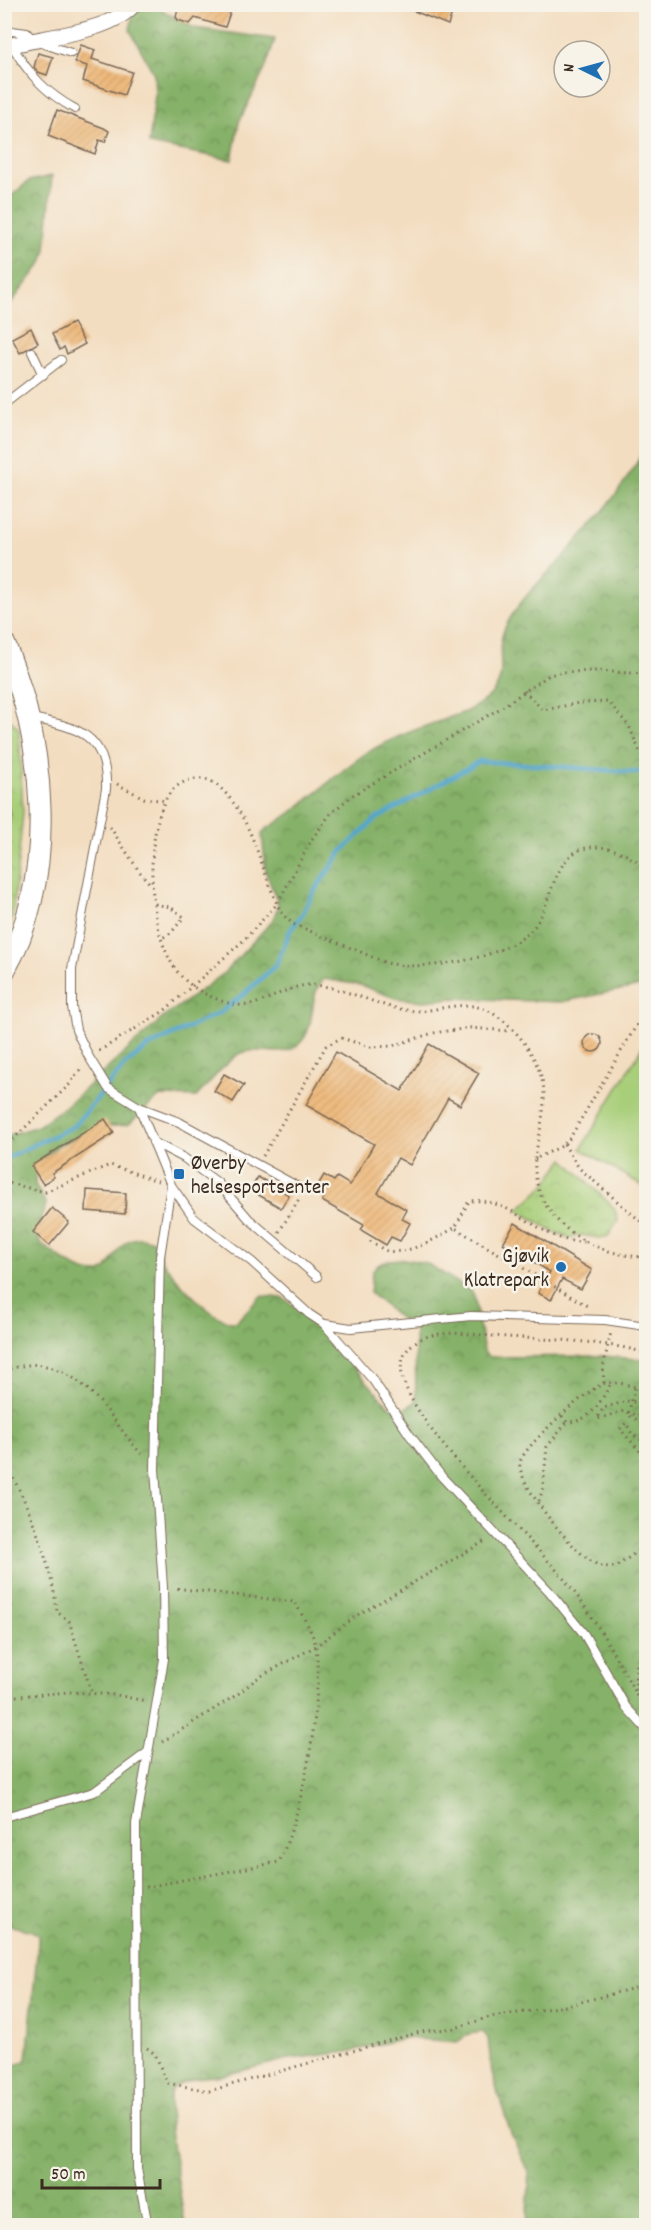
<svg xmlns="http://www.w3.org/2000/svg" width="651" height="2230" viewBox="0 0 651 2230" font-family="Dekko,sans-serif">
  <style>
    .forest { fill: url(#forest-crowns); stroke: #606e43; stroke-width: 1.5 }
    .park { fill: url(#park-crowns); stroke: #717c4b; stroke-width: 1.5 }
    .pitch { fill: #a7ce78; stroke: #717c4b; stroke-width: 1.5 }
    .lines { fill: none; stroke-linecap: round; stroke-linejoin: round }
    .stream { stroke: #53a6ce; stroke-width: 4.5 }
    .building { fill: url(#building-hatch) }
    .lane-casing { stroke: #7b6957; stroke-width: 10 }
    .street-casing { stroke: #7b6957; stroke-width: 17 }
    .secondary-casing { stroke: #7b6957; stroke-width: 23 }
    .path { stroke: #7b6957; stroke-width: 3; stroke-dasharray: 1.5 4.5; stroke-linecap: butt }
    .lane { stroke: #fff; stroke-width: 8 }
    .street { stroke: #fff; stroke-width: 15 }
    .secondary { stroke: #fff; stroke-width: 21 }
    .poi-dot { fill: #1f6fb2; stroke: #f7f3e8; stroke-width: 2 }
    .labels { text-anchor: middle; stroke-width: 5; stroke-linejoin: round; paint-order: stroke }
    .poi-label { font-size: 21px; fill: #3b2a1e; stroke: #f7f3e8; text-anchor: start }
  </style>
  <defs>
    <pattern id="forest-crowns" width="20" height="18" patternUnits="userSpaceOnUse" patternTransform="scale(1.5)"><rect width="20" height="18" fill="#85b168"/><path d="M2 6a3 3 0 1 1 6 0M12 15a3 3 0 1 1 6 0" fill="none" stroke="#6e9055"/></pattern>
    <pattern id="park-crowns" width="20" height="18" patternUnits="userSpaceOnUse" patternTransform="scale(1.5)"><rect width="20" height="18" fill="#a7ce78"/><path d="M2 6a3 3 0 1 1 6 0M12 15a3 3 0 1 1 6 0" fill="none" stroke="#91b167"/></pattern>
    <pattern id="building-hatch" width="6" height="6" patternUnits="userSpaceOnUse" patternTransform="scale(1.5)"><rect width="6" height="6" fill="#eeb879"/><path d="M-1 1l2-2M0 6l6-6M5 7l2-2" fill="none" stroke="#cd9e68"/></pattern>
  </defs>
  <rect width="100%" height="100%" fill="#f7f3e8"/>
  <filter id="ink" filterUnits="userSpaceOnUse"><feTurbulence type="fractalNoise" baseFrequency=".0167" numOctaves="2"/><feDisplacementMap in="SourceGraphic" scale="12" xChannelSelector="R" yChannelSelector="G"/><feConvolveMatrix kernelMatrix="1 2 1 2 8 2 1 2 1" color-interpolation-filters="sRGB"/></filter>
  <filter id="wash" filterUnits="userSpaceOnUse"><feTurbulence type="fractalNoise" baseFrequency=".008" numOctaves="4" result="noise"/><feDisplacementMap in="SourceGraphic" scale="24" xChannelSelector="R" yChannelSelector="G"/><feGaussianBlur stdDeviation="1.35" result="paint"/><feColorMatrix in="noise" values="0 0 0 0 0 0 0 0 0 0 0 0 0 0 0 0 0 1.4 0 .05"/><feComposite in="paint" operator="in"/></filter>
  <g filter="url(#wash)">
    <rect width="100%" height="100%" fill="#f3ddc0"/>
    <g class="forest">
      <polygon points="135,5 153,5 194,28 275,39 265,69 239,122 232,160 149,144 155,95 154,74 130,30"/>
      <polygon points="52,176 46,249 42,263 5,311 5,201 29,181"/>
      <path d="M646,446V985L561,1002L453,998L424,1001L395,998L360,985L324,979C306,996 319,1028 297,1046C280,1059 258,1045 239,1054C226,1061 207,1086 196,1097L160,1096L128,1125L99,1127L59,1145L37,1163L35,1184L46,1204C43,1219 31,1228 41,1244C57,1255 76,1273 97,1273C115,1272 114,1237 141,1238C145,1239 151,1239 154,1242C159,1247 160,1257 164,1263C176,1280 216,1325 236,1322L261,1296L283,1298L306,1315L390,1407L404,1409L416,1402L415,1331L370,1293L372,1272L376,1266L389,1260L404,1259L426,1263L470,1290L474,1296L484,1352L490,1357L604,1356L646,1360V2225H526L529,2187L528,2172L510,2131L492,2074L488,2038L483,2032L469,2034L457,2042L405,2038L347,2052L289,2059L224,2075L195,2078L174,2087L170,2093V2131L185,2225H5L4,2070L27,2060L38,1943V1935L32,1931L4,1924L5,1136L38,1126L67,1105L164,1017L223,974L272,921L278,907L277,900L266,873L262,834L266,829C300,810 326,782 358,759C389,736 431,725 467,711C525,681 486,660 508,622C522,597 542,580 561,559C594,523 624,489 646,446Z"/>
    </g>
    <g class="park">
      <polygon points="5,714 19,729 23,813 12,918 5,937"/>
      <polygon points="564,1159 614,1208 618,1221 608,1236 599,1238 582,1235 570,1238 552,1231 518,1210 543,1187"/>
    </g>
    <polygon class="pitch" points="646,1041 646,1188 581,1149"/>
    <g class="lines">
      <polyline class="stream" points="4,1159 74,1126 125,1065 148,1047 221,1012 244,994 276,965 290,931 303,913 313,893 343,850 376,819 480,761 646,773"/>
    </g>
    <g id="blocks">
      <g class="building">
        <polygon points="179,4 214,4 231,10 225,27 195,18 190,24 178,20 176,17"/>
        <polygon points="397,4 455,4 448,25"/>
        <polygon points="81,45 95,50 92,59 132,72 124,95 83,81 87,66 75,62"/>
        <polygon points="38,53 53,57 47,75 38,72 34,67"/>
        <polygon points="57,110 104,128 109,131 105,142 99,140 95,154 48,136"/>
        <polygon points="73,323 85,344 67,354 64,347 60,350 52,334"/>
        <polygon points="31,328 38,343 20,353 12,338"/>
        <circle cx="593" cy="1043" r="9"/>
        <polygon points="429,1044 479,1073 460,1105 448,1098 410,1165 398,1158 378,1193 407,1210 402,1219 410,1223 400,1241 391,1237 386,1245 361,1230 364,1225 322,1201 325,1196 315,1190 324,1175 334,1181 337,1177 350,1185 374,1144 306,1105 336,1052 402,1091"/>
        <polygon points="224,1074 244,1085 233,1102 214,1091"/>
        <polygon points="105,1119 114,1133 52,1173 54,1177 43,1184 31,1166"/>
        <polygon points="258,1177 289,1195 281,1208 250,1190"/>
        <polygon points="87,1190 126,1193 125,1214 86,1211"/>
        <polygon points="52,1208 69,1222 49,1246 33,1232"/>
        <polygon points="515,1223 592,1270 581,1289 562,1279 551,1300 538,1293 550,1272 503,1243"/>
      </g>
    </g>
  </g>
  <g filter="url(#ink)">
    <use href="#blocks" fill-opacity="0" stroke="#7b6957" stroke-width="1.5"/>
    <g class="lines">
      <defs>
        <g id="lane">
          <polyline points="4,30 27,33 33,40 71,53"/>
          <path d="M12,45C28,74 46,93 75,109"/>
          <polyline points="32,352 43,375"/>
          <polyline points="4,404 61,360"/>
          <path d="M31,718C77,727 108,734 106,789L72,969V1007L76,1030L89,1057L108,1088L139,1107L179,1122L302,1189"/>
          <polyline points="4,782 9,815 4,833"/>
          <polyline points="139,1107 171,1185 160,1257 155,1469 163,1587 164,1659 136,1824 137,2169 148,2226"/>
          <polyline points="153,1142 184,1158 218,1183 249,1219 317,1277"/>
          <polyline points="171,1185 194,1218 252,1262 309,1314 324,1324 373,1380 409,1434 442,1477 549,1591 584,1634 626,1707 646,1729"/>
          <polyline points="325,1324 351,1328 471,1316 605,1320 646,1326"/>
          <polyline points="4,1817 94,1792 148,1752"/>
        </g>
        <path id="street" d="M4,47C41,36 110,34 134,4"/>
        <path id="secondary" d="M4,643C45,741 59,874 4,971"/>
      </defs>
      <use href="#lane" class="lane-casing"/>
      <use href="#street" class="street-casing"/>
      <use href="#secondary" class="secondary-casing"/>
      <g class="path">
        <polyline points="4,614 8,612"/>
        <polyline points="524,691 543,710 579,703 608,702 629,726 646,766"/>
        <polyline points="117,784 144,798 166,801"/>
        <polyline points="110,827 139,871 151,885"/>
        <polyline points="155,904 170,907 184,917 171,933 162,938"/>
        <path d="M646,1009L570,1138L562,1146L535,1159C531,1220 592,1256 646,1257"/>
        <polyline points="99,1051 164,1011 243,941 277,904 312,839 331,813 353,795 499,709 549,675 564,672 597,671 646,674"/>
        <polyline points="564,1144 579,1168 646,1226"/>
        <polyline points="4,1148 70,1084 82,1067"/>
        <polyline points="263,1156 326,1046 341,1038 371,1047 392,1046 433,1033 470,1028 510,1031"/>
        <path d="M535,1159C538,1138 545,1113 544,1092C542,1058 507,1011 473,1006C450,1003 429,1014 406,1010C375,1006 338,984 309,985C281,986 261,1011 232,1004C216,1000 196,991 184,979C147,945 143,839 167,797C176,781 201,772 217,785C254,816 261,874 282,914L293,924L387,963C424,972 509,959 534,927C555,900 552,845 598,847C617,848 633,857 646,870"/>
        <polyline points="4,1182 45,1192 110,1165 158,1181"/>
        <polyline points="279,1232 299,1199"/>
        <path d="M370,1241C375,1244 382,1249 387,1251C409,1255 437,1238 454,1228"/>
        <path d="M584,1242C540,1243 513,1196 469,1201L455,1228L589,1307"/>
        <path d="M4,1370C17,1367 34,1362 46,1366C95,1379 112,1423 144,1457"/>
        <polyline points="604,1383 603,1368 611,1332"/>
        <polyline points="635,1388 628,1415 646,1424"/>
        <path d="M646,1390C634,1387 619,1381 606,1383C591,1385 523,1447 520,1462C516,1483 574,1553 594,1563C601,1567 608,1567 616,1567L646,1545"/>
        <polygon points="627,1401 645,1404 638,1416 624,1411 597,1419 603,1408"/>
        <path d="M562,1416L567,1422C591,1422 601,1401 611,1383"/>
        <polyline points="646,1443 632,1434 626,1423 620,1429 646,1458"/>
        <path d="M4,1463C28,1498 53,1571 57,1612L69,1621L92,1694"/>
        <polyline points="539,1501 543,1488 547,1447 567,1422"/>
        <path d="M637,1696C616,1657 595,1618 568,1584C537,1543 390,1409 402,1362C411,1324 464,1334 493,1336C544,1340 597,1339 646,1353"/>
        <polyline points="4,1697 70,1692 116,1695 146,1701"/>
        <path d="M643,1707C632,1686 633,1663 646,1644"/>
        <polyline points="162,1742 238,1694 256,1679 316,1646 359,1614 487,1540"/>
        <path d="M146,1887L279,1862C303,1811 323,1703 316,1647C313,1631 302,1616 295,1602L174,1588"/>
        <polyline points="147,2048 155,2054 167,2083 209,2091 420,2032 455,2028 490,2017 566,2006 646,1985"/>
      </g>
      <use href="#lane" class="lane"/>
      <use href="#street" class="street"/>
      <use href="#secondary" class="secondary"/>
    </g>
  </g>
  <g class="poi-dot">
    <rect x="173" y="1168" width="12" height="12" rx="3"/>
    <circle cx="561" cy="1267" r="6"/>
  </g>
  <g class="labels">
    <g class="poi-label">
      <text x="191" y="1169">Øverby<tspan x="191" dy="24">helsesportsenter</tspan></text>
      <text x="549" y="1262" text-anchor="end">Gjøvik<tspan x="549" dy="24">Klatrepark</tspan></text>
    </g>
  </g>
  <rect width="651" height="2230" fill="none" stroke="#f7f3e8" stroke-width="24"/>
  <g transform="translate(582 69) rotate(275)"><circle r="28" fill="#f7f3e8" stroke="#aca397" stroke-width="1.5"/>
  <path d="M0-4.5L10 22L0 15L-10 22Z" fill="#1f6fb2"/>
  <text y="-9" font-size="16" font-weight="bold" text-anchor="middle" fill="#3b2a1e">N</text>
  </g>
  <path d="M42 2179v9h118v-9" fill="none" stroke="#3b2a1e" stroke-width="3"/>
  <text x="51" y="2179" font-size="18" fill="#3b2a1e" stroke="#f7f3e8" stroke-width="4.5" paint-order="stroke">50 m</text>
</svg>
